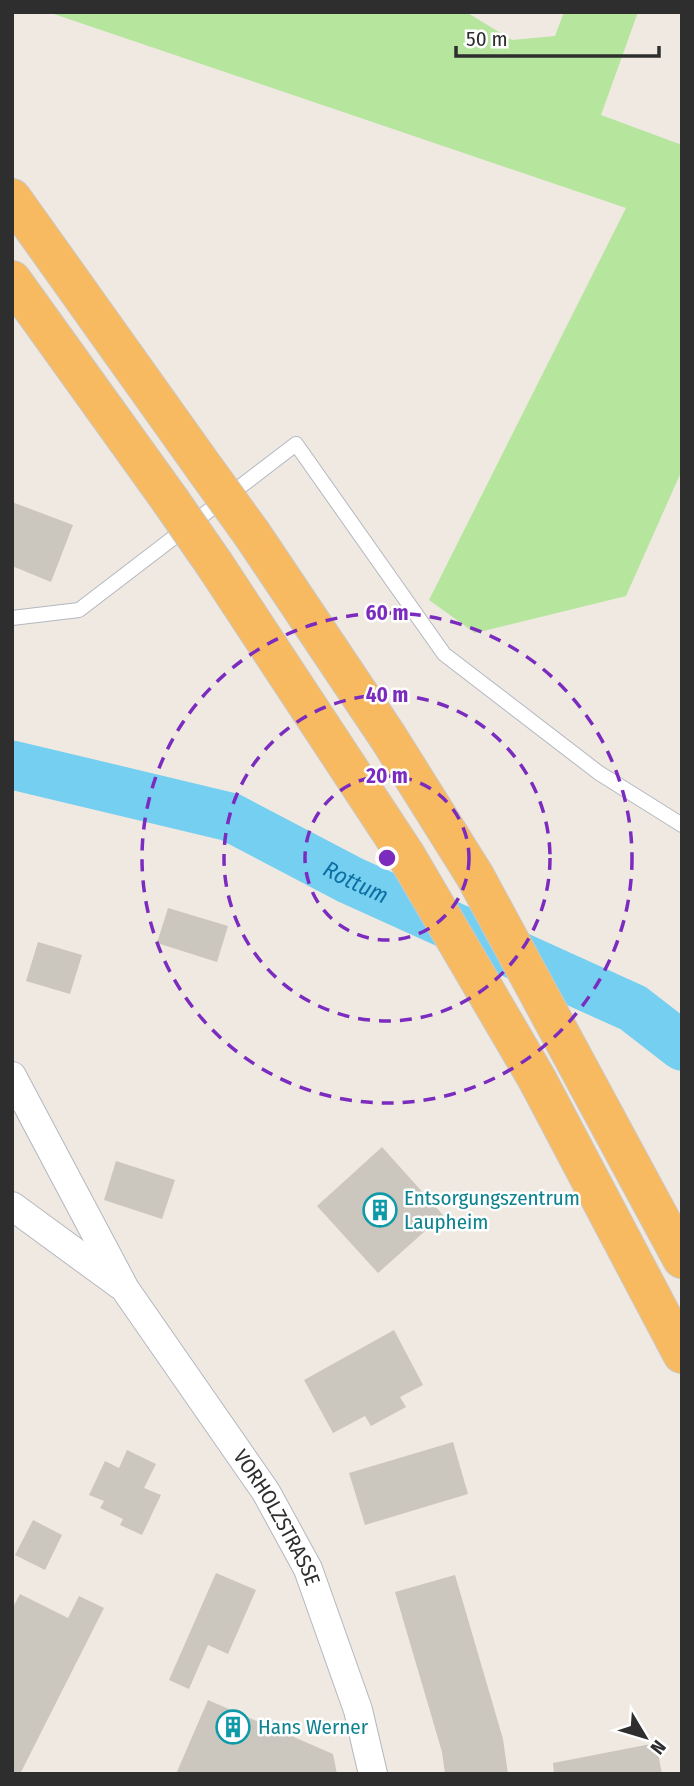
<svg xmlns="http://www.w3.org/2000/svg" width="694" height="1786" viewBox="0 0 694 1786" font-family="'Fira Sans Condensed',sans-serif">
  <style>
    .green { fill: #b6e59e }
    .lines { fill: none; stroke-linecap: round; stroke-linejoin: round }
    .river { stroke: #75cff0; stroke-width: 49 }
    .building { fill: #cbc7bf }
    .service-casing { stroke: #b4b7c1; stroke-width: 16 }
    .minor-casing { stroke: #b4b7c1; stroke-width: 30 }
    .trunk-casing { stroke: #c9c9c9; stroke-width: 40 }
    .service { stroke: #fff; stroke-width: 14 }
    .minor { stroke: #fff; stroke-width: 28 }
    .trunk { stroke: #f8ba60; stroke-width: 38 }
    .trunk-bridge-casing { stroke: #c9c9c9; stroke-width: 40; stroke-linecap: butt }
    .trunk-bridge { stroke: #f8ba60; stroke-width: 38 }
    .ring { fill: none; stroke: #7b2cbf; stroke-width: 3.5; stroke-dasharray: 12 9 }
    .labels { text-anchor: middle; stroke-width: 5; stroke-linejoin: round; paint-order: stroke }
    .culture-label { font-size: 21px; fill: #0d838f; stroke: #fff; text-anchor: start }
    .street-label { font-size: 21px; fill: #2e2e2e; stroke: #fff }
    .water-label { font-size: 23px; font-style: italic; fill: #0d6fa3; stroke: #fff }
    .centre { fill: #7b2cbf; stroke: #fff; stroke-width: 3.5 }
    .ring-label { font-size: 21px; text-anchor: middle; font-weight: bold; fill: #7b2cbf; stroke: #fff; stroke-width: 5; stroke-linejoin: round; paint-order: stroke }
  </style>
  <rect width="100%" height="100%" fill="#efe9e1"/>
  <polygon class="green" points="48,12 466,12 512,40 555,36 564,12 638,12 601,115 682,145 682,470 626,596 475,633 429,600 626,208"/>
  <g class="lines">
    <path class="river" id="s1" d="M12,765L230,817L350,880L633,1008L682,1046"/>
  </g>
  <g class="building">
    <polygon points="12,502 73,525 51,582 12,566"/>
    <polygon points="168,908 228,926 217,962 157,943"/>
    <polygon points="38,942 82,955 70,994 26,981"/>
    <polygon points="382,1147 443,1215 378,1273 317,1206"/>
    <polygon points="116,1161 175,1180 162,1219 104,1200"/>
    <polygon points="394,1330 423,1385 400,1397 406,1407 371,1426 365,1416 333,1433 304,1380"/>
    <polygon points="453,1442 468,1494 365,1525 349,1473"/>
    <polygon points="127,1450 156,1464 144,1488 161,1495 142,1535 120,1525 123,1519 100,1508 104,1501 89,1495 105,1461 119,1468"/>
    <polygon points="33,1520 62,1535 45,1570 15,1555"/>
    <polygon points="216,1573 256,1590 228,1654 208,1645 189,1689 169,1680"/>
    <polygon points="455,1575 503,1739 508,1774 445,1774 442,1752 395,1592"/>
    <polygon points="20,1594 68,1618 79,1596 104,1608 20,1774 12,1774 12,1609"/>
    <polygon points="208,1700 333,1754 337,1774 176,1774"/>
    <polygon points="656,1743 662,1774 554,1774 553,1763"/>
  </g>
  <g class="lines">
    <defs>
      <polyline id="service" points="12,618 79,610 296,444 444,654 599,773 682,825"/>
      <g id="minor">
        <path id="s2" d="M12,1076L125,1289L266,1492L308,1569L358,1710L373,1774"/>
        <polyline points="12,1206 120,1285"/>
      </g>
      <g id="trunk">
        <polyline points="12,198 205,469"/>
        <polyline points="12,280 170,500"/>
        <polyline points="252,534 388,737 475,876 682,1259"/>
        <polyline points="215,565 407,857 537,1079 682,1354"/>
      </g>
    </defs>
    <use href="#service" class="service-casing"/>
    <use href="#minor" class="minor-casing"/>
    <use href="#trunk" class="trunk-casing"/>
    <use href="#service" class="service"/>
    <use href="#minor" class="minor"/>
    <use href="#trunk" class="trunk"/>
    <defs>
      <g id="trunk-bridge">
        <polyline points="205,469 252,534"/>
        <polyline points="170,500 215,565"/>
      </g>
    </defs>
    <use href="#trunk-bridge" class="trunk-bridge-casing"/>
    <use href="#trunk-bridge" class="trunk-bridge"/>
  </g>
  <g class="ring">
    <circle cx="387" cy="858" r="82"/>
    <circle cx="387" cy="858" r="163"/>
    <circle cx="387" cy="858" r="245"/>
  </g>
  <defs>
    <symbol id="building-ring" viewBox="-11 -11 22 22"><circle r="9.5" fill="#fff" stroke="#0f9aa8" stroke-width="1.5"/><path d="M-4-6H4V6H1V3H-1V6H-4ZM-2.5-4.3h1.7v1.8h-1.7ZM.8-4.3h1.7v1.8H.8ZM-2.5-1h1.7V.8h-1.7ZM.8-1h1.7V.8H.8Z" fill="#0f9aa8"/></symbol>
  </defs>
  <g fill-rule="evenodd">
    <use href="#building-ring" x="361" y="1191" width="38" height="38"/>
    <use href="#building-ring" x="214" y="1708" width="38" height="38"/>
  </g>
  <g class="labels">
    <g class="culture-label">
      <text x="404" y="1205">Entsorgungszentrum<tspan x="404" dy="24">Laupheim</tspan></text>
      <text x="258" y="1734">Hans Werner</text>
    </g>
    <g class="street-label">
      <text dy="7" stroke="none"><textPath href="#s2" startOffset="516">VORHOLZSTRASSE</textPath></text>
    </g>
    <g class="water-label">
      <text dy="8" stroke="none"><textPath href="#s1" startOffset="366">Rottum</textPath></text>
    </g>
  </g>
  <circle cx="387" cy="858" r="10" class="centre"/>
  <g class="ring-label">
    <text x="387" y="620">60 m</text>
    <text x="387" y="702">40 m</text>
    <text x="387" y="783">20 m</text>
  </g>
  <rect width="694" height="1786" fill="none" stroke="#2e2e2e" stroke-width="28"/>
  <g transform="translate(645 1737) rotate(128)" stroke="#ffffff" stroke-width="5" paint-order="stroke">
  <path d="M0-5L12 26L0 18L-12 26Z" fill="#2e2e2e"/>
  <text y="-10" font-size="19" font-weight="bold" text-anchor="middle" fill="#2e2e2e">N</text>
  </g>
  <path d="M456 46v10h203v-10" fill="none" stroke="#2e2e2e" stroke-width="3.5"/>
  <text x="466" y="46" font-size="21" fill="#2e2e2e" stroke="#ffffff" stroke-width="5" paint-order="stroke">50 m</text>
</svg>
